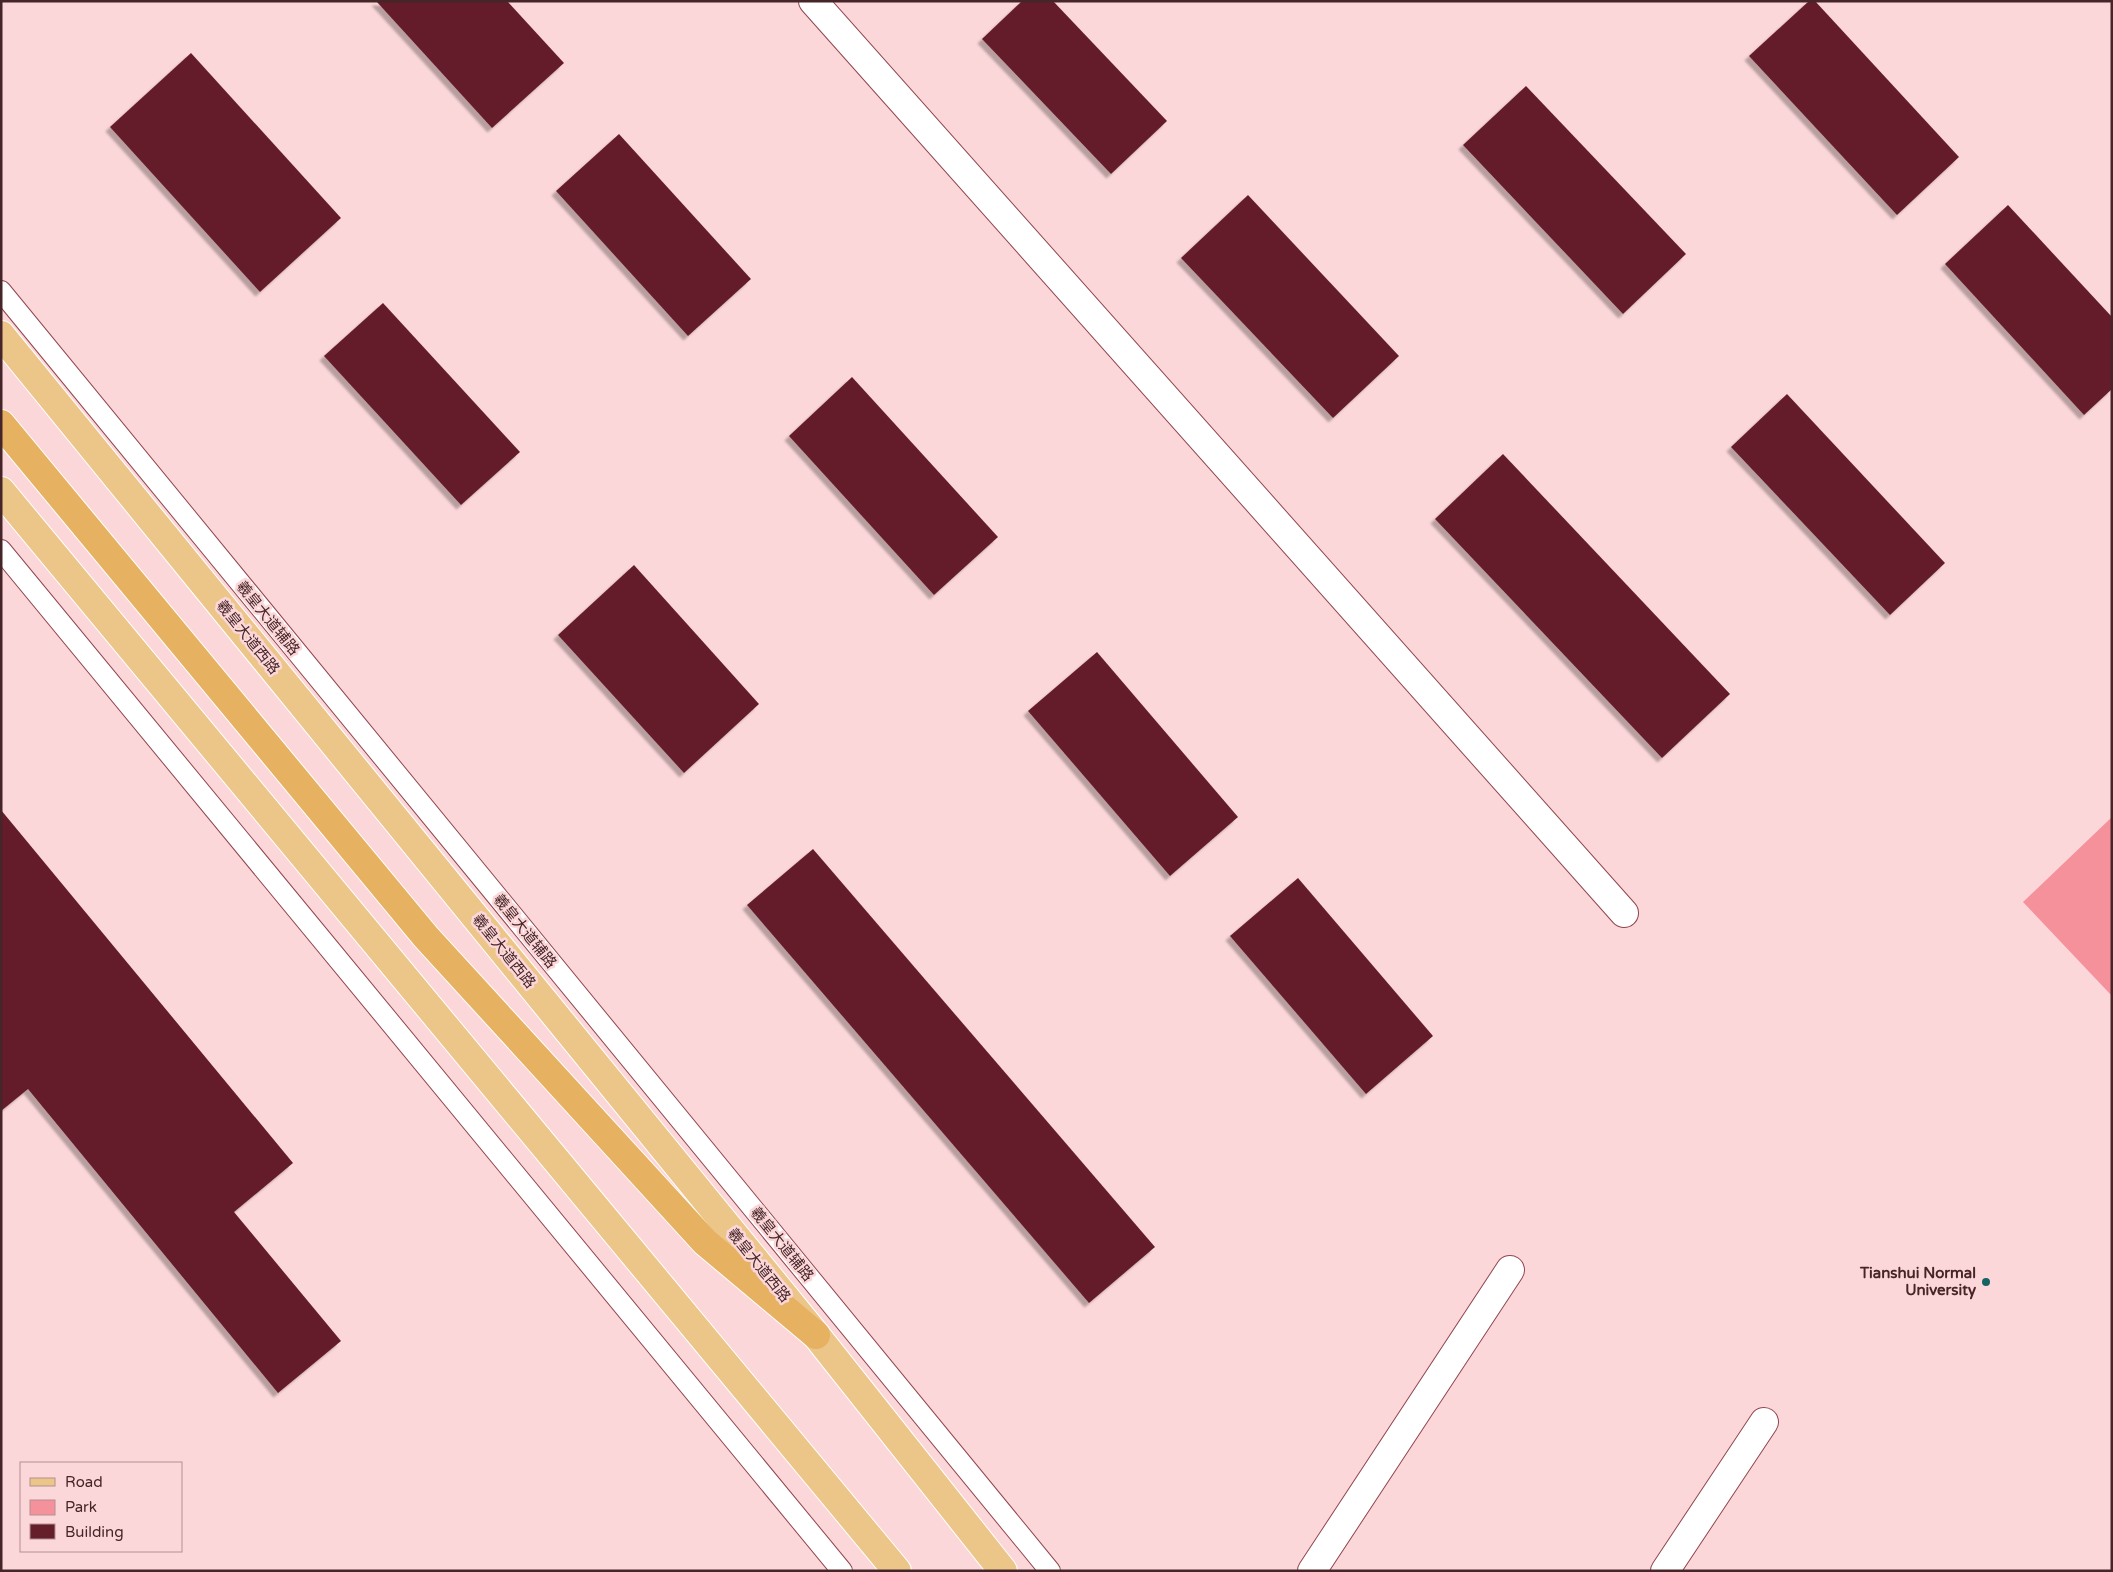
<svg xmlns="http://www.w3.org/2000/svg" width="2113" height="1572" viewBox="0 0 2113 1572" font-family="'Varela Round','Noto Sans SC',sans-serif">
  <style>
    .green { fill: #f5919b }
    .building { fill: #651f2b; filter: url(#shadow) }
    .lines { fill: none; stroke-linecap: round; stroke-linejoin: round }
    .service-casing { stroke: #91464f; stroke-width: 22 }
    .minor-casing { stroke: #91464f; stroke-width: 30 }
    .primary-casing { stroke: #fff; stroke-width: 30 }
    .trunk-casing { stroke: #fff; stroke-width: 30 }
    .service { stroke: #fff; stroke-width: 20 }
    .minor { stroke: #fff; stroke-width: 28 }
    .primary { stroke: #ecc589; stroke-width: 28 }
    .trunk { stroke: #e6b262; stroke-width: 28 }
    .poi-dot { fill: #156463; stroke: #fbd7d9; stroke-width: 2 }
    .labels { text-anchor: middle; stroke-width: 5; stroke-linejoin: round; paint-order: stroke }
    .street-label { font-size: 15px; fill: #462528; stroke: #fbd7d9 }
    .poi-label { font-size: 15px; font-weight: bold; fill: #462528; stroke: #fbd7d9; text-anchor: end }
  </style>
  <defs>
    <filter id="shadow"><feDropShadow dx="-4.5" dy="4.5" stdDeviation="1" flood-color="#0004"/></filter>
  </defs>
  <rect width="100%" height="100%" fill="#fbd7d9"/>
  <polygon class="green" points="2112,817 2112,996 2023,902"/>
  <g class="building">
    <polygon points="376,1 507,1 564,63 492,128"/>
    <polygon points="1022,1 1053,1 1167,121 1111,174 982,39"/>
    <polygon points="1809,1 1815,1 1959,157 1897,215 1749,56"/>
    <polygon points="191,53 341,218 260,292 110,127"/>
    <polygon points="1526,86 1686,254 1623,314 1463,145"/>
    <polygon points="619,134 751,279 688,336 556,191"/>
    <polygon points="1248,195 1399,356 1333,418 1181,258"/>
    <polygon points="2008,205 2112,317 2112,389 2084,415 1945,264"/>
    <polygon points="383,303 520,452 461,505 324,356"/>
    <polygon points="852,377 998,537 934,595 789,436"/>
    <polygon points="1787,394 1945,563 1890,615 1731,447"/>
    <polygon points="1503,454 1730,694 1662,758 1435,519"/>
    <polygon points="634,565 759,704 684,773 558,635"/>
    <polygon points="1097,652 1238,817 1170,876 1028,711"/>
    <polygon points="1,810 293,1163 234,1212 341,1341 278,1393 28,1089 1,1111"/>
    <polygon points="813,849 1155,1247 1089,1303 747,905"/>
    <polygon points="1298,878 1433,1036 1366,1094 1230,936"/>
  </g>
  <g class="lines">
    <defs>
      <g id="service">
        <polyline points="1,291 1050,1571"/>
        <polyline points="1,550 842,1571"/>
      </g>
      <g id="minor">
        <polyline points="813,1 1624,913"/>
        <polyline points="1312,1571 1510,1270"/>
        <polyline points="1665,1571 1764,1422"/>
      </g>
      <g id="primary">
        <polyline points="1,335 816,1335 1003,1571"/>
        <polyline points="1,491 897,1571"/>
      </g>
      <polyline id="trunk" points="1,424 426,937 705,1242 816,1335"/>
    </defs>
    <use href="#service" class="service-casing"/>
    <use href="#minor" class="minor-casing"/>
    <use href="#primary" class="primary-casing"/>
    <use href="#trunk" class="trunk-casing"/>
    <use href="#service" class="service"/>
    <use href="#minor" class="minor"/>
    <use href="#primary" class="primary"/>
    <use href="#trunk" class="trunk"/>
  </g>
  <circle class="poi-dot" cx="1986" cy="1282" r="5"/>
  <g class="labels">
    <g class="street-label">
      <text transform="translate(268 618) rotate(51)" y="5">羲皇大道辅路</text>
      <text transform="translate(248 637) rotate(51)" y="5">羲皇大道西路</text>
      <text transform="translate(525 931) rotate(51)" y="5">羲皇大道辅路</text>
      <text transform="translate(504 951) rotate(51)" y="5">羲皇大道西路</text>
      <text transform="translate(782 1244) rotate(51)" y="5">羲皇大道辅路</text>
      <text transform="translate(759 1265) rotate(51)" y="5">羲皇大道西路</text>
    </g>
    <g class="poi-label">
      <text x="1976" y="1278">Tianshui Normal<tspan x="1976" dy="17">University</tspan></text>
    </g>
  </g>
  <rect width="2113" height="1572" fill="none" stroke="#462528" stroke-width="5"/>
  <rect x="20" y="1462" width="162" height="90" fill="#fbd7d9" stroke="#b39092"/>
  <rect x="30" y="1478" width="25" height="8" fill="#ecc589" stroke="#b39092"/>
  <text x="65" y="1487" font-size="15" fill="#462528">Road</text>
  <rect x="30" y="1500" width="25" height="15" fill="#f5919b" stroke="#b39092"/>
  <text x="65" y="1512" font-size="15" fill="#462528">Park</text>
  <rect x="30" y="1524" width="25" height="15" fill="#651f2b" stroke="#b39092"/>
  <text x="65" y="1537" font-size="15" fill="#462528">Building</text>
</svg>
